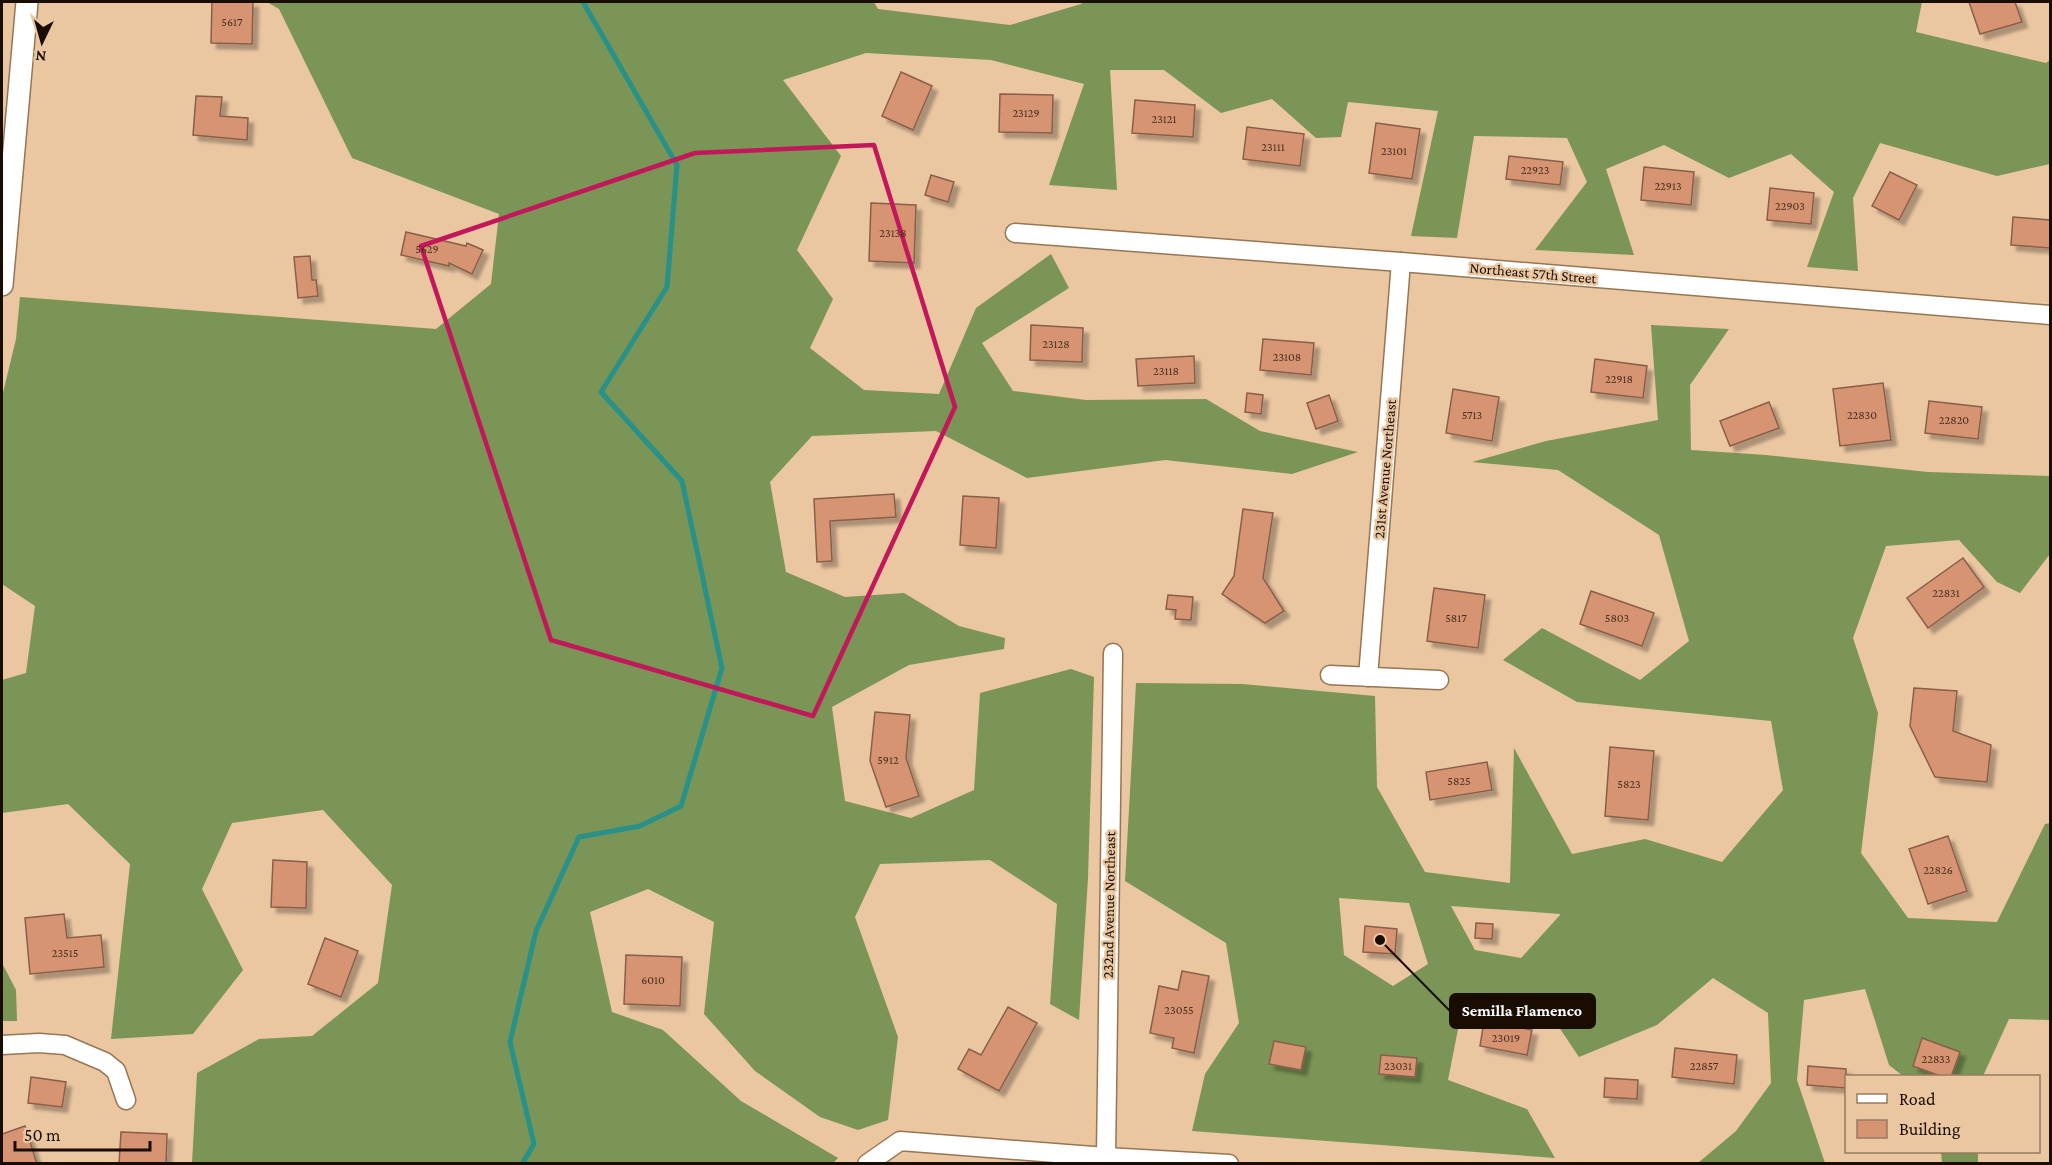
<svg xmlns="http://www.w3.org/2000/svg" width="2052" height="1165" viewBox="0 0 2052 1165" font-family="'Crimson Pro',serif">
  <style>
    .forest { fill: #7a9555; fill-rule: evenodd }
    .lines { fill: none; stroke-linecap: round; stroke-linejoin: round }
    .stream { stroke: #28928a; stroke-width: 5 }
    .building { fill: #d79473; stroke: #895f4a; stroke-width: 1.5; filter: url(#shadow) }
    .minor-casing { stroke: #977654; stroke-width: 21 }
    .tertiary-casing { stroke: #977654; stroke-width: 24 }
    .minor { stroke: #fff; stroke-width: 18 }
    .tertiary { stroke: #fff; stroke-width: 21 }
    .marked { fill: none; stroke: #c2185b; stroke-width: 4.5; stroke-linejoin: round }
    .labels { text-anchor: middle; stroke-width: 5; stroke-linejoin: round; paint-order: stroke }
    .number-label { font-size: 12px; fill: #482f1e }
    .street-label { font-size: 15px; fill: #190d02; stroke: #eac6a1 }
    .leader { fill: none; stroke: #190d02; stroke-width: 2 }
    .callout-dot { fill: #190d02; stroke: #eac6a1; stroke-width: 2 }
    .callout { fill: #190d02; stroke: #190d02; stroke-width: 2 }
    .callout-label { font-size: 16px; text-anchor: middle; font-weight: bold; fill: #fff }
  </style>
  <defs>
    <filter id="shadow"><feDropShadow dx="5.5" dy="5.5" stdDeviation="1.5" flood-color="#0004"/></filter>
  </defs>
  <rect width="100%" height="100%" fill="#eac6a1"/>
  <g class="forest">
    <polygon points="267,2 874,2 878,9 1010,25 1081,4 1083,2 1922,2 1916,32 2046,63 2050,60 2050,164 1997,176 1880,143 1853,198 1858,271 1807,267 1834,192 1791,154 1729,178 1664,145 1606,169 1634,255 1535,250 1587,182 1567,138 1474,136 1457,238 1411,236 1438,111 1348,102 1341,137 1316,138 1272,99 1221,113 1164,70 1110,70 1117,190 1049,185 1084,84 991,60 866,53 783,80 841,156 797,250 833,299 810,348 864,390 939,394 976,308 1051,254 1069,288 982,343 1013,391 1086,400 1206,399 1260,431 1358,452 1292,474 1165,460 1027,478 936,431 812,436 770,482 786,572 845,597 904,593 959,626 1005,638 1004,649 909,665 832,707 845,801 911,818 974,790 980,693 1071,669 1094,677 1088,878 1079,1020 1050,1004 1057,904 990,860 880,864 855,917 898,1037 888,1120 858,1130 820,1117 755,1071 704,1014 714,922 648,889 590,912 612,1012 663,1030 741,1101 838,1158 833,1163 192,1163 197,1073 259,1039 312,1036 378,983 392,885 323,810 232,823 202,889 243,970 193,1034 111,1039 130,864 68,804 2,813 2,680 26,673 35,606 2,584 2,397 16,339 20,297 436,329 491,284 499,214 352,158 279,9"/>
    <path d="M1651,325L1729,329L1690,385L1691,450L1766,455L1928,472L2050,476V554L2020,593L1997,582L1959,540L1886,546L1853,638L1878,713L1861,853L1908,918L1997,922L2045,824L2050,823V1020L2009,1019L1983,1076H1903L1889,1065L1865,989L1804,1000L1797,1080L1825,1163H1698L1736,1131L1771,1083L1768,1013L1713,978L1657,1025L1579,1057L1536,993L1462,1009L1448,1080L1527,1109L1555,1158L1192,1131L1205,1074L1239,1023L1226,943L1125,881L1136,683L1243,684L1375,696L1377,787L1425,872L1510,883L1514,748L1572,854L1645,839L1722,862L1783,790L1771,721L1577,702L1503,660L1542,628L1640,680L1689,641L1659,535L1558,470L1472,462L1546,441L1658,420ZM1339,898L1409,903L1428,964L1393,986L1344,955ZM1451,906L1560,914V915L1521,958L1475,950Z"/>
    <polygon points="2,963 16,990 17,1021 2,1021"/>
    <polygon points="1941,1152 1978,1152 1978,1163 1942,1163"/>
  </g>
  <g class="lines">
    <polyline class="stream" points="522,1164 534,1144 510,1042 536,931 579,837 640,826 681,806 722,668 682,481 601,392 667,287 677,165 583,2"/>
  </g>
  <g class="building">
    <polygon points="212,2 253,2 252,44 211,43"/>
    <polygon points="1969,2 2015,2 2022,22 1980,34"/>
    <polygon points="901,72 932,86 913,130 882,116"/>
    <polygon points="1000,94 1053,95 1052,133 999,132"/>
    <polygon points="196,96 222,97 220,116 248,118 247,140 193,135"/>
    <polygon points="1135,100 1195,105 1193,137 1132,133"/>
    <polygon points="1376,123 1420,129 1412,179 1369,173"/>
    <polygon points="1247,127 1304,134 1300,166 1243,159"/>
    <polygon points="1509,156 1563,162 1560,185 1506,179"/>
    <polygon points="1644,167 1694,172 1691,205 1641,200"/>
    <polygon points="1890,172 1917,185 1899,220 1872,206"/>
    <polygon points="931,175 954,182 948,202 925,195"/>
    <polygon points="1770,188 1814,193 1811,224 1767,220"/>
    <polygon points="871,203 916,205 914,263 869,261"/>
    <polygon points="2013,217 2050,220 2050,248 2011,245"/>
    <polygon points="406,232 466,246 467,243 483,250 472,274 449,263 449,266 401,255"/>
    <polygon points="310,256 312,280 316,280 318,296 298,298 294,257"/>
    <polygon points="1031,325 1083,328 1082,362 1030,360"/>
    <polygon points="1263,339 1314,343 1311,375 1260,370"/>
    <polygon points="1194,356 1195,383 1138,386 1136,359"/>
    <polygon points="1595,359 1647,366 1643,398 1591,392"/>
    <polygon points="1883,383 1891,440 1840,446 1833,389"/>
    <polygon points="1453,389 1499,397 1492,441 1446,433"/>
    <polygon points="1247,393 1263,395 1261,414 1245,412"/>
    <polygon points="1329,395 1338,421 1316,429 1307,403"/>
    <polygon points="1929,401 1982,407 1978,439 1925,433"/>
    <polygon points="1769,402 1779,428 1730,446 1720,421"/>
    <polygon points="894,494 896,517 830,521 832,561 817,562 814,499"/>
    <polygon points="963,496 999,498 996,548 960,545"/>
    <polygon points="1243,509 1273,513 1263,578 1284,611 1265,623 1222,594 1234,576"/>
    <polygon points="1963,558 1984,587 1928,628 1907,598"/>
    <polygon points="1434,588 1485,595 1478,648 1427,641"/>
    <polygon points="1591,591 1654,613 1642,646 1580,624"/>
    <polygon points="1168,595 1193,597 1191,620 1175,619 1176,610 1166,609"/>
    <polygon points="1914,688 1957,691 1953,731 1991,745 1987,782 1935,777 1910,726"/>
    <polygon points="875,712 910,715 906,758 919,796 886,807 870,761"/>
    <polygon points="1610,747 1654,751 1648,820 1605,816"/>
    <polygon points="1487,762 1492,790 1430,800 1426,772"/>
    <polygon points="1948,836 1967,891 1928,904 1909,849"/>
    <polygon points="273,860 307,862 306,908 271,907"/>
    <polygon points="64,914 67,938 101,935 104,967 30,974 25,918"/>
    <polygon points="1476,923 1493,924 1492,939 1475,938"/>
    <polygon points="1365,926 1397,929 1395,954 1363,952"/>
    <polygon points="325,938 358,951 341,997 308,984"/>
    <polygon points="626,955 682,957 680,1006 624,1004"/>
    <polygon points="1182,971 1209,976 1194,1053 1172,1048 1174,1038 1150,1033 1159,986 1178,990"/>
    <polygon points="1008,1007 1037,1023 999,1091 958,1069 969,1049 981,1055"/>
    <polygon points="1484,1021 1532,1030 1527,1055 1480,1046"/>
    <polygon points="1922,1038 1960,1052 1951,1077 1943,1077 1913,1066"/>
    <polygon points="1274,1041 1306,1047 1301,1070 1269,1064"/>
    <polygon points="1675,1048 1737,1055 1734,1084 1672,1077"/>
    <polygon points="1381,1055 1417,1058 1415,1077 1379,1074"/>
    <polygon points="1808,1066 1846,1069 1846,1088 1807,1085"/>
    <polygon points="31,1077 66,1082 62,1107 28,1103"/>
    <polygon points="1605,1078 1638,1080 1637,1099 1604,1097"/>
    <polygon points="25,1126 37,1164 2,1164 2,1134"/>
    <polygon points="121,1132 167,1134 166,1164 119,1164"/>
  </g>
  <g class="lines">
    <defs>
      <g id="minor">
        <polyline points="1015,233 1401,262 2050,315"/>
        <polyline points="1330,675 1439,680"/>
        <polyline points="1368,677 1401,262"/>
        <polyline points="2,1045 39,1043 65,1045 105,1062 116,1071 126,1100"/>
        <polyline points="1106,1157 1113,653"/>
        <polyline points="867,1164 900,1141 1106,1157 1229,1164"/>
      </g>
      <polyline id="tertiary" points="2,285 27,2"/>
    </defs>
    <use href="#minor" class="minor-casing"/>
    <use href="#tertiary" class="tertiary-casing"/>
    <use href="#minor" class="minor"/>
    <use href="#tertiary" class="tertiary"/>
  </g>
  <path class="marked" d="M874,145L955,407L813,716L551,640L421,246L695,153Z"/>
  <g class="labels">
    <g class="number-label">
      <text x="232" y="26">5617</text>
      <text x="1026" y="117">23129</text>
      <text x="1164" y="123">23121</text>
      <text x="1273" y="151">23111</text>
      <text x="1394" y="155">23101</text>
      <text x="1535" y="174">22923</text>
      <text x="1668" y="190">22913</text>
      <text x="1790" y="210">22903</text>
      <text x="893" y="237">23138</text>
      <text x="427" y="253">5629</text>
      <text x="1056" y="348">23128</text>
      <text x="1287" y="361">23108</text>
      <text x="1166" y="375">23118</text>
      <text x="1619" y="383">22918</text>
      <text x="1472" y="419">5713</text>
      <text x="1862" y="419">22830</text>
      <text x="1954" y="424">22820</text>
      <text x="1946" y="597">22831</text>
      <text x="1456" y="622">5817</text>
      <text x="1617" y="622">5803</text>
      <text x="888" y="764">5912</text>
      <text x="1459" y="785">5825</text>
      <text x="1629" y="788">5823</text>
      <text x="1938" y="874">22826</text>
      <text x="65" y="957">23515</text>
      <text x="653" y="984">6010</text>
      <text x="1179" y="1014">23055</text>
      <text x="1506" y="1042">23019</text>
      <text x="1936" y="1063">22833</text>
      <text x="1398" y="1070">23031</text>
      <text x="1704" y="1070">22857</text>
    </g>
    <g class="street-label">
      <text transform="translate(1533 273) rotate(5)" y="5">Northeast 57th Street</text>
      <text transform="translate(1385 469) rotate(-85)" y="5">231st Avenue Northeast</text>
      <text transform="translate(1109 905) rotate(-89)" y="5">232nd Avenue Northeast</text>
    </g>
  </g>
  <path class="leader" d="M1380 940L1450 1011"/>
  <circle class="callout-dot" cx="1380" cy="940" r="6"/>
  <rect class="callout" x="1450" y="994" width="145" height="34" rx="6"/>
  <g class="callout-label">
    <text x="1522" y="1016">Semilla Flamenco</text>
  </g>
  <rect width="2052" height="1165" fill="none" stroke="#190d02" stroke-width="6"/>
  <rect x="1845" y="1075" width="195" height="78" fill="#eac6a1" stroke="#967c61" stroke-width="1.5"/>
  <rect x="1857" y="1094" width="30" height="9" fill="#ffffff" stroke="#967c61" stroke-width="1.5"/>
  <text x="1899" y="1105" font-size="18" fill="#190d02">Road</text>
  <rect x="1857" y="1120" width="30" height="18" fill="#d79473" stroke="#967c61" stroke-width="1.5"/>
  <text x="1899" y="1135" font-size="18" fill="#190d02">Building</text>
  <g transform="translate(42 42) rotate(185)" stroke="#eac6a1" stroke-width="4.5" paint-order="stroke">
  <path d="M0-4.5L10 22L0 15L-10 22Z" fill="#190d02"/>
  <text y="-9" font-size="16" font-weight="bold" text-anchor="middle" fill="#190d02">N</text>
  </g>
  <path d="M15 1141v9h135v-9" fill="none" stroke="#190d02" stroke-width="3"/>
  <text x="24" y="1141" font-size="18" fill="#190d02" stroke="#eac6a1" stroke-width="4.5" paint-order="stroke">50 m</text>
</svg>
